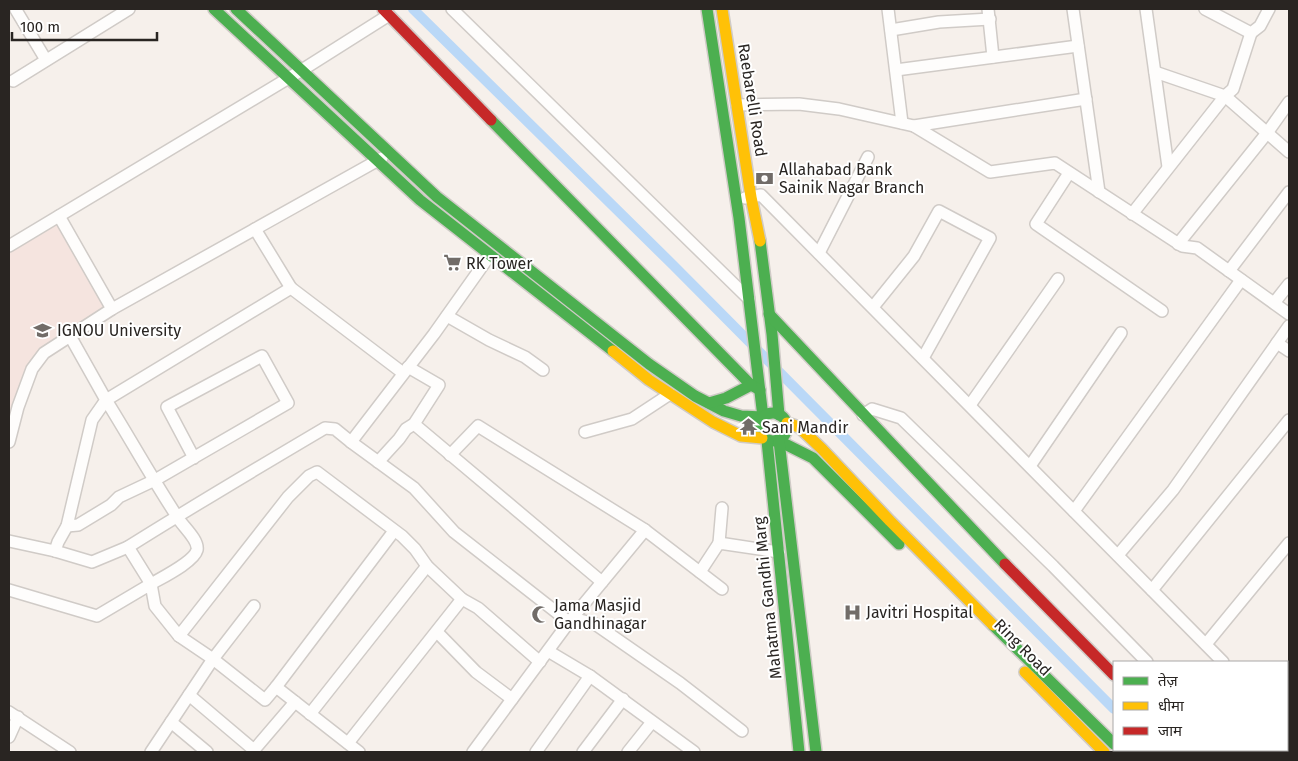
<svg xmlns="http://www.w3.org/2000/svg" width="1298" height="761" viewBox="0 0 1298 761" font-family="'Fira Sans','Noto Sans Devanagari',sans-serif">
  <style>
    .education { fill: #f5e4df }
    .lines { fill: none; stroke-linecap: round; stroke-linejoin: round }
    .canal { stroke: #bad8f7; stroke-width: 10 }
    .street-casing { stroke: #d0cbc7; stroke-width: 14 }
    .fast-casing { stroke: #d0cbc7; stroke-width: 14 }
    .slow-casing { stroke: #d0cbc7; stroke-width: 14 }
    .jam-casing { stroke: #d0cbc7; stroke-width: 14 }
    .street { stroke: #fefdfc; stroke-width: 11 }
    .fast { stroke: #4caf50; stroke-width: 11 }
    .slow { stroke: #ffc107; stroke-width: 11 }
    .jam { stroke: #c62828; stroke-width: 11 }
    .labels { text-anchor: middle; stroke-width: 4; stroke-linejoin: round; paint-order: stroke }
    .street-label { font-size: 16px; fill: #292522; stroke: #fff }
    .poi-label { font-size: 16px; fill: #292522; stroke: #fff; text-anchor: start }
  </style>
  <rect width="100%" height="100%" fill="#f6f0eb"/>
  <polygon class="education" points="58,219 110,308 44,352 9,442 9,249"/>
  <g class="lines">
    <g class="canal">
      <polyline points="413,9 673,265 1114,709"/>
      <polyline points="1155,750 1157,752"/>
    </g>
    <defs>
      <g id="street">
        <polyline points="452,9 749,299"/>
        <polyline points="888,9 902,123"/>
        <polyline points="988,9 993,57"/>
        <polyline points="1073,9 1099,192"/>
        <polyline points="1146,9 1168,167"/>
        <polyline points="1205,9 1251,33 1260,26 1269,9"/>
        <polyline points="16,10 46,60"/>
        <polyline points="891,30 939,22 990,19"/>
        <polyline points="896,70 1078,46"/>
        <polyline points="1155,72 1225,96 1289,152"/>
        <polyline points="13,81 129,9"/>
        <polyline points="737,105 799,104 839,109 914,126 990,172 1055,163 1182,246 1197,248 1289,314"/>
        <polyline points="914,126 1086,99"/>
        <polyline points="1069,173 1036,224 1162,311"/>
        <polyline points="745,198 761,195 1223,662"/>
        <polyline points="1132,214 1225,96 1233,89 1251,33"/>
        <polyline points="59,216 112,309"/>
        <polyline points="255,229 291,288"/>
        <polyline points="1178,244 1267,133 1289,102"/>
        <polyline points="9,246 302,70 389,15"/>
        <polyline points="819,253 868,157"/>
        <polyline points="1229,271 1289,192"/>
        <polyline points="1274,303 1289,284"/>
        <polyline points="873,307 914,256 939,211 990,238 923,358"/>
        <polyline points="447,316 489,340 525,357 543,370"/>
        <polyline points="1277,343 1289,351"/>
        <path d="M403,373L291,288L106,400C131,440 154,482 180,521C185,528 199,541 197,550C194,562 161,578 151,584L128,547C193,506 259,467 325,428L335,429L351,442L434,334L490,255"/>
        <polyline points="970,405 1058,279"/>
        <polyline points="863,415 872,409 901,418 1053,566 1147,662"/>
        <polyline points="414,424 602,582"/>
        <polyline points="585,432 632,419 670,394"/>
        <polyline points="9,442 18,407 32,369 44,353 112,309 382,158"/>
        <polyline points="351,442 414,488 454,532 569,622 580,620 595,624 680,683 742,731"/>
        <polyline points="450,455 478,426 645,530 722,589"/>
        <polyline points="378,462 399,439 406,429 414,424 439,385 408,367"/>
        <polyline points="1030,466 1121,333"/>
        <polyline points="1074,511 1241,280"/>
        <polyline points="67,526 78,525 111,505 119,497 155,480 288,403 262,356 167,407 194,458"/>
        <polyline points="9,541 55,551 92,562 128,547"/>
        <polyline points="719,543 722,508"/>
        <polyline points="55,551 58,542 67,526 92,420 106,400 70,336"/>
        <polyline points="1118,555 1173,490 1289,326"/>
        <polyline points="700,572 719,543 779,552"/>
        <polyline points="9,590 97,616 151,584 155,606 179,636 213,659 151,752"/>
        <polyline points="1152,590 1289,420"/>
        <polyline points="254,606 213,659 265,700 276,687 359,752"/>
        <polyline points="437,632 476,672 512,699"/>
        <polyline points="179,636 288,497 309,476 317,472 402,536 415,549 427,566 462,599 478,608 540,662"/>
        <polyline points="1206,644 1289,543"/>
        <polyline points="548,651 590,676 694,752"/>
        <polyline points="1287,676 1289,673"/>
        <polyline points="276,687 394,531"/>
        <polyline points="189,695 254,750 295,702"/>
        <polyline points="9,712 70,752"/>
        <polyline points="310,714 427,566"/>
        <polyline points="171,722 207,752"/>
        <polyline points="1287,726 1289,729"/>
        <polyline points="9,737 18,717"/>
        <polyline points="348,743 462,599"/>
        <polyline points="1233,750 1236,752"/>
        <polyline points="473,752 569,622 645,530"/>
        <polyline points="536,752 590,676"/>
        <polyline points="583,752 623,699"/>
        <polyline points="628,752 652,722"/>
      </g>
      <g id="fast">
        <polyline points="214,9 420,200 613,351"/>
        <polyline points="236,9 437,197 649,364 695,396 724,411 741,416 763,417"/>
        <polyline points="707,9 739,218 763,417"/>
        <polyline points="491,120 751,385 760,390"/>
        <polyline points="760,241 772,334 779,415"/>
        <polyline points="769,314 1005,564"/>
        <polyline points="709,403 726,398 751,385"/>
        <circle cx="773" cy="427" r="14"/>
        <polyline points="767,441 799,752"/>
        <polyline points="779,441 813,458 899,544"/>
        <polyline points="779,441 816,752"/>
        <polyline points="993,625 1114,744"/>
        <polyline points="1188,750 1191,752"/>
      </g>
      <g id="slow">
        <polyline points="722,9 751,197 760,241"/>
        <polyline points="613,351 649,380 713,422 741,436 762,438"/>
        <polyline points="787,423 799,427 822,449 890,521 993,625"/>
        <polyline points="1025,672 1104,752"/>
      </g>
      <g id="jam">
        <polyline points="383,9 491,120"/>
        <polyline points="1005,564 1114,675"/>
      </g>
    </defs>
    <use href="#street" class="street-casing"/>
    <use href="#fast" class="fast-casing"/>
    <use href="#slow" class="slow-casing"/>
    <use href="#jam" class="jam-casing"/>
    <use href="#street" class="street"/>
    <use href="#fast" class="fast"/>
    <use href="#slow" class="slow"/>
    <use href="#jam" class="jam"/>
  </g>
  <defs>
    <symbol id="bank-bare" viewBox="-9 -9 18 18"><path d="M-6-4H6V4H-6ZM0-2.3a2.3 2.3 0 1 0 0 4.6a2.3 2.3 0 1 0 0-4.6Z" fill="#716c68" stroke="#fff" stroke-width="2.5" paint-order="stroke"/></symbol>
    <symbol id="supermarket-bare" viewBox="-9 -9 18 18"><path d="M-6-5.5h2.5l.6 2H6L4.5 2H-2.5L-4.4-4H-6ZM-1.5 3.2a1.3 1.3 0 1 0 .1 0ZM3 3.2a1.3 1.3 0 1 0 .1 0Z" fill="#716c68" stroke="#fff" stroke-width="2.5" paint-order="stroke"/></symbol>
    <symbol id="university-bare" viewBox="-9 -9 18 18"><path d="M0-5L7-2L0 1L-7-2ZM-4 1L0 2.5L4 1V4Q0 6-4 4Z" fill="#716c68" stroke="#fff" stroke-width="2.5" paint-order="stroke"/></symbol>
    <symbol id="temple-bare" viewBox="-9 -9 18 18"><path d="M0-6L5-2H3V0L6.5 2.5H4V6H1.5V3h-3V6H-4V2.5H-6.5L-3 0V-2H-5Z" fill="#716c68" stroke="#fff" stroke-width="2.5" paint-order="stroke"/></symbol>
    <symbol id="hospital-bare" viewBox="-9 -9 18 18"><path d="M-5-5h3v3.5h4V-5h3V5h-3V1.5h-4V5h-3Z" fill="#716c68" stroke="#fff" stroke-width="2.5" paint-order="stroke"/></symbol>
    <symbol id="mosque-bare" viewBox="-9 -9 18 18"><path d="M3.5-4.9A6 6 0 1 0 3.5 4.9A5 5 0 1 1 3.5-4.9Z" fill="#716c68" stroke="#fff" stroke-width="2.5" paint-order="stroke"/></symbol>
  </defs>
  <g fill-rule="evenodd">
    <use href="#bank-bare" x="752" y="166" width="25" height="25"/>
    <use href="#supermarket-bare" x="440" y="250" width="25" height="25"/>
    <use href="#university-bare" x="30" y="318" width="25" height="25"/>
    <use href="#temple-bare" x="736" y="414" width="25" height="25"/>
    <use href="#hospital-bare" x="840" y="600" width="25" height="25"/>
    <use href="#mosque-bare" x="528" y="602" width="25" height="25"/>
  </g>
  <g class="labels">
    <g class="street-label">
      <text transform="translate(753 100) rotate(81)" y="6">Raebarelli Road</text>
      <text transform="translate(767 598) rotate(-96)" y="6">Mahatma Gandhi Marg</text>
      <text transform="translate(1023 647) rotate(45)" y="6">Ring Road</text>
    </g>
    <g class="poi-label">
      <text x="779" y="175">Allahabad Bank<tspan x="779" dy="18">Sainik Nagar Branch</tspan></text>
      <text x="466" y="269">RK Tower</text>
      <text x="57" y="336">IGNOU University</text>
      <text x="762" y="433">Sani Mandir</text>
      <text x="554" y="611">Jama Masjid<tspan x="554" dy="18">Gandhinagar</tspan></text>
      <text x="866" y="618">Javitri Hospital</text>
    </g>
  </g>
  <rect width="1298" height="761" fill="none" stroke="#292522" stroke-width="20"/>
  <rect x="1113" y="661" width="175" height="90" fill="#ffffff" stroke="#a9a8a7"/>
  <rect x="1123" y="677" width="25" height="8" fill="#4caf50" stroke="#a9a8a7"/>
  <text x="1158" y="686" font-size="15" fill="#292522">तेज़</text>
  <rect x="1123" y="702" width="25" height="8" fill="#ffc107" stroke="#a9a8a7"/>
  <text x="1158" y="711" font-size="15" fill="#292522">धीमा</text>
  <rect x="1123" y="727" width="25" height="8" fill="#c62828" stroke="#a9a8a7"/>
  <text x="1158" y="736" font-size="15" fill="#292522">जाम</text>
  <path d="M12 32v8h145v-8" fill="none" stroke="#292522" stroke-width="2.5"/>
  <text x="20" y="32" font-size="15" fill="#292522" stroke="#ffffff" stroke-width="4" paint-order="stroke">100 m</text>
</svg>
